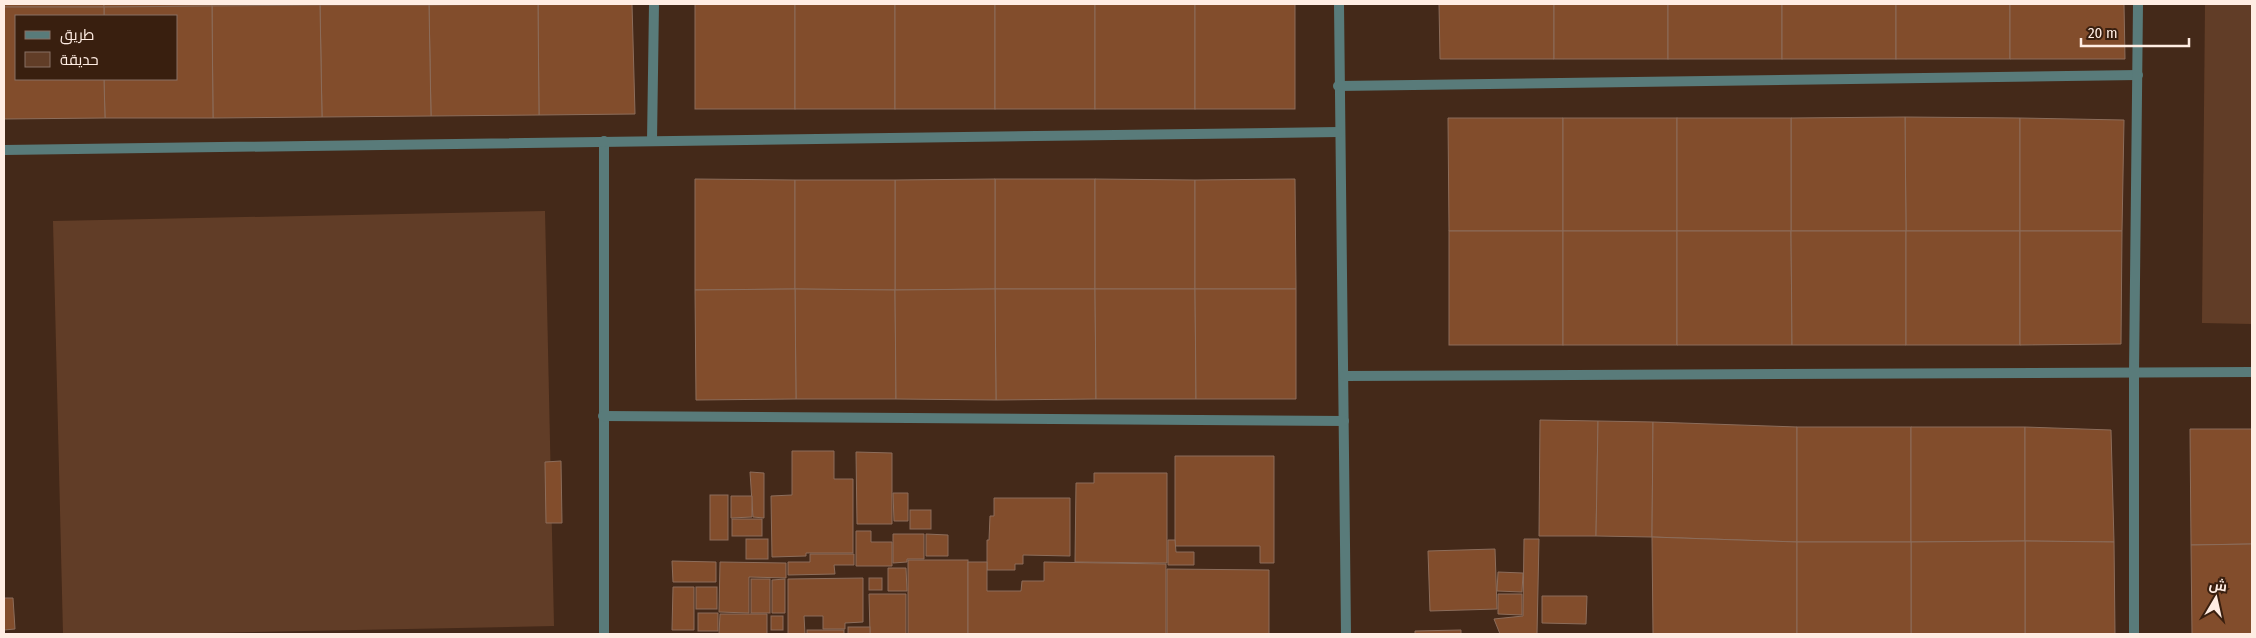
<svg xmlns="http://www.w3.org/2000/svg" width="2256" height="638" viewBox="0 0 2256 638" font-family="'Fira Sans Condensed',Cairo,sans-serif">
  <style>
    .green { fill: #613d27 }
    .building { fill: #824d2c; stroke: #8c6d5b }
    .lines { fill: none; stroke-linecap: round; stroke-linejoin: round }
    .minor { stroke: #597b7a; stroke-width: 10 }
  </style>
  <rect width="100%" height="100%" fill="#442919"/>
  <g class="green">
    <polygon points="2205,4 2252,4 2252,324 2202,323"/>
    <polygon points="545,211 554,626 159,634 63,634 53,221"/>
  </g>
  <g class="building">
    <rect x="4" y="4" width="100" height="3"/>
    <polygon points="104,4 212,4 212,6 104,7"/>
    <polygon points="212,4 320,4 320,5 212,6"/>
    <rect x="320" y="4" width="109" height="1"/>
    <polygon points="538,4 632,4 635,114 539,115"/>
    <polygon points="538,4 539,115 431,116 429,5"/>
    <rect x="695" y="4" width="100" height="105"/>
    <rect x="795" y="4" width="100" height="105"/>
    <rect x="895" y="4" width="100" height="105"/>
    <rect x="995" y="4" width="100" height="105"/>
    <rect x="1095" y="4" width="100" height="105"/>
    <rect x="1195" y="4" width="100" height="105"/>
    <polygon points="1439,4 1554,4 1554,59 1440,59"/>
    <rect x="1554" y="4" width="114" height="55"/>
    <rect x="1668" y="4" width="114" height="55"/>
    <rect x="1782" y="4" width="114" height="55"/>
    <rect x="1896" y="4" width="114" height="55"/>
    <polygon points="2010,4 2124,4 2125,59 2010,59"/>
    <polygon points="320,5 429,5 431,116 322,117"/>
    <polygon points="320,5 322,117 213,118 212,6"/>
    <polygon points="212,6 213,118 105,118 104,79 176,79 176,16 104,16 104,7"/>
    <polygon points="4,7 104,7 104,16 16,16 16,79 104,79 105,118 4,119"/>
    <polygon points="1905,117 2020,118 2020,231 1906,231"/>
    <polygon points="1905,117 1906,231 1791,231 1791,118"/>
    <polygon points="1448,118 1563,118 1563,231 1449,231"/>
    <rect x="1563" y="118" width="114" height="113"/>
    <rect x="1677" y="118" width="114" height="113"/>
    <polygon points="2020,118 2124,120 2122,231 2020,231"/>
    <polygon points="695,179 795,180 795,289 695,290"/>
    <rect x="995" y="179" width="100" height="110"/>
    <polygon points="995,179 995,289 895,290 895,180"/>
    <polygon points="1095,179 1195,180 1195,289 1095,289"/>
    <polygon points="1295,179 1296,289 1195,289 1195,180"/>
    <polygon points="795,180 895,180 895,290 795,289"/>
    <rect x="1449" y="231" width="114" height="114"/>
    <rect x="1563" y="231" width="114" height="114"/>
    <polygon points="1677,231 1791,231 1792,345 1677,345"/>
    <polygon points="1791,231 1906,231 1906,345 1792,345"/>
    <rect x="1906" y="231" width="114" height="114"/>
    <polygon points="2020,231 2122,231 2121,344 2020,345"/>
    <polygon points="795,289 895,290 896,399 796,399"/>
    <polygon points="795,289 796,399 696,400 695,290"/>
    <polygon points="995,289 1095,289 1096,399 996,400"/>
    <polygon points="995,289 996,400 896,399 895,290"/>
    <polygon points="1095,289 1195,289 1196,399 1096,399"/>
    <polygon points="1195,289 1296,289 1296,399 1196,399"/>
    <polygon points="1540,420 1598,421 1596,536 1539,536"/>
    <polygon points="1598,421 1653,422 1652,537 1596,536"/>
    <polygon points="1653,422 1797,427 1797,542 1652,537"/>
    <rect x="1797" y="427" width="114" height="115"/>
    <polygon points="1911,427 2025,427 2025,541 1911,542"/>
    <polygon points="2025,427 2111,430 2114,542 2025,541"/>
    <polygon points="2190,429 2252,429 2252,544 2191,545"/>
    <polygon points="792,451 834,451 834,479 853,479 853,553 806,553 806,556 772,557 771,496 792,495"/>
    <polygon points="856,452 892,453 892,524 857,524"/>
    <polygon points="1175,456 1274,456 1274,563 1260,563 1260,546 1175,546"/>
    <polygon points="561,461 562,523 546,523 545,462"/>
    <polygon points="750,472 764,473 764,518 753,517"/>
    <polygon points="1094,473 1167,473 1167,563 1075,562 1076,483 1094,483"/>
    <polygon points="893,493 908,493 908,521 894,521"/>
    <rect x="710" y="495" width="18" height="45"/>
    <polygon points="731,496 752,496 752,517 731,518"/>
    <polygon points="994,498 1070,498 1070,556 1023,555 1023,564 1015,564 1015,570 987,570 987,540 989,540 990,516 994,516"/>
    <rect x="910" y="510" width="21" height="19"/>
    <rect x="732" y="519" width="30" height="17"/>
    <polygon points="856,531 871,531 871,542 892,542 892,566 856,566"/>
    <polygon points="893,534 924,534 924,559 907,559 907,562 893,563"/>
    <polygon points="926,534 948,535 948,556 926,556"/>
    <polygon points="1652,537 1797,542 1797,634 1653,634"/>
    <rect x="746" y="539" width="22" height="20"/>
    <polygon points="1524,539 1539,539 1537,634 1500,634 1494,619 1523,616"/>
    <polygon points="1168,540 1175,540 1176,552 1194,552 1194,565 1168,565"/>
    <polygon points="2025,541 2114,542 2115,634 2025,634"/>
    <polygon points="2025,541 2025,634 1911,634 1911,542"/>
    <rect x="1797" y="542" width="114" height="92"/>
    <polygon points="2252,544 2252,634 2192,634 2191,545"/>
    <polygon points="1495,549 1497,609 1430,611 1428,551"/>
    <polygon points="810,554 854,554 854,565 834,565 835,574 788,575 788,562 810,562"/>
    <rect x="908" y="560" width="60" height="74"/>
    <polygon points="672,561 716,562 716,582 673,582"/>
    <polygon points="720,562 786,563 786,578 749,577 749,613 719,612"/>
    <polygon points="968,562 987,562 987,591 1021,591 1022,581 1044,581 1044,562 1166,564 1166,634 968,634"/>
    <polygon points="888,568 906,568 907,591 888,591"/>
    <polygon points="1167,569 1269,570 1269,634 1167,634"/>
    <polygon points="1498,572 1523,573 1522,592 1497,591"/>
    <polygon points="863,578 863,622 845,623 845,629 823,629 823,616 804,616 805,634 788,634 788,579"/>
    <rect x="869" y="578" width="13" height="12"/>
    <rect x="751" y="579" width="19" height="34"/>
    <polygon points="785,579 785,613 772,613 772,580"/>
    <polygon points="673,587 694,587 694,630 672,630"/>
    <rect x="696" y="587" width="21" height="22"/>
    <polygon points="869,594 906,594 906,634 870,634"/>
    <polygon points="1498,594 1522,594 1522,615 1498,614"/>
    <polygon points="1542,596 1587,596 1586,624 1542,623"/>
    <polygon points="4,598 13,598 15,629 4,630"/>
    <rect x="698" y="613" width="20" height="18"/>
    <polygon points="720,614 767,614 767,634 704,634 719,634"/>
    <rect x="771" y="616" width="12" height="14"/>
    <rect x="848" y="627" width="22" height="7"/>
    <rect x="807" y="630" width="37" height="4"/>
    <polygon points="1461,630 1461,634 1415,634 1415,631"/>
  </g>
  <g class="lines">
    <g class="minor">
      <polyline points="1339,4 1346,634"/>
      <polyline points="1338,86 2138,75"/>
      <polyline points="604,141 604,634"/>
      <polyline points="652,141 654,4"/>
      <polyline points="4,150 1339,132"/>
      <polyline points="1344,376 2252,372"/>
      <polyline points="603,416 1344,421"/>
      <polyline points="2134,634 2134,372 2138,4"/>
    </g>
  </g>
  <rect width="2256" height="638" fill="none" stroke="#ffede3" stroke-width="10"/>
  <rect x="15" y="15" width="162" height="65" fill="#391f0f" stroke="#887164"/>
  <rect x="25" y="31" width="25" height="8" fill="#597b7a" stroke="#887164"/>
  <text x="60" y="40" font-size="15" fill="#ffede3">طريق</text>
  <rect x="25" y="52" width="25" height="15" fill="#613d27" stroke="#887164"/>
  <text x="60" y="65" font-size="15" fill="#ffede3">حديقة</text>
  <g transform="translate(2216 598) rotate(9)" stroke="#391f0f" stroke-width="4" paint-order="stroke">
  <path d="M0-4L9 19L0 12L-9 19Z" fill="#ffede3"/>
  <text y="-8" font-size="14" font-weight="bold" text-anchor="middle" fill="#ffede3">ش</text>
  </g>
  <path d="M2081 38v8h108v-8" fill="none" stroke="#ffede3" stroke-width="2.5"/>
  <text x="2088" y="38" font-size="15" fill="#ffede3" stroke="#391f0f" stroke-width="4" paint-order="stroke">20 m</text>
</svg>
